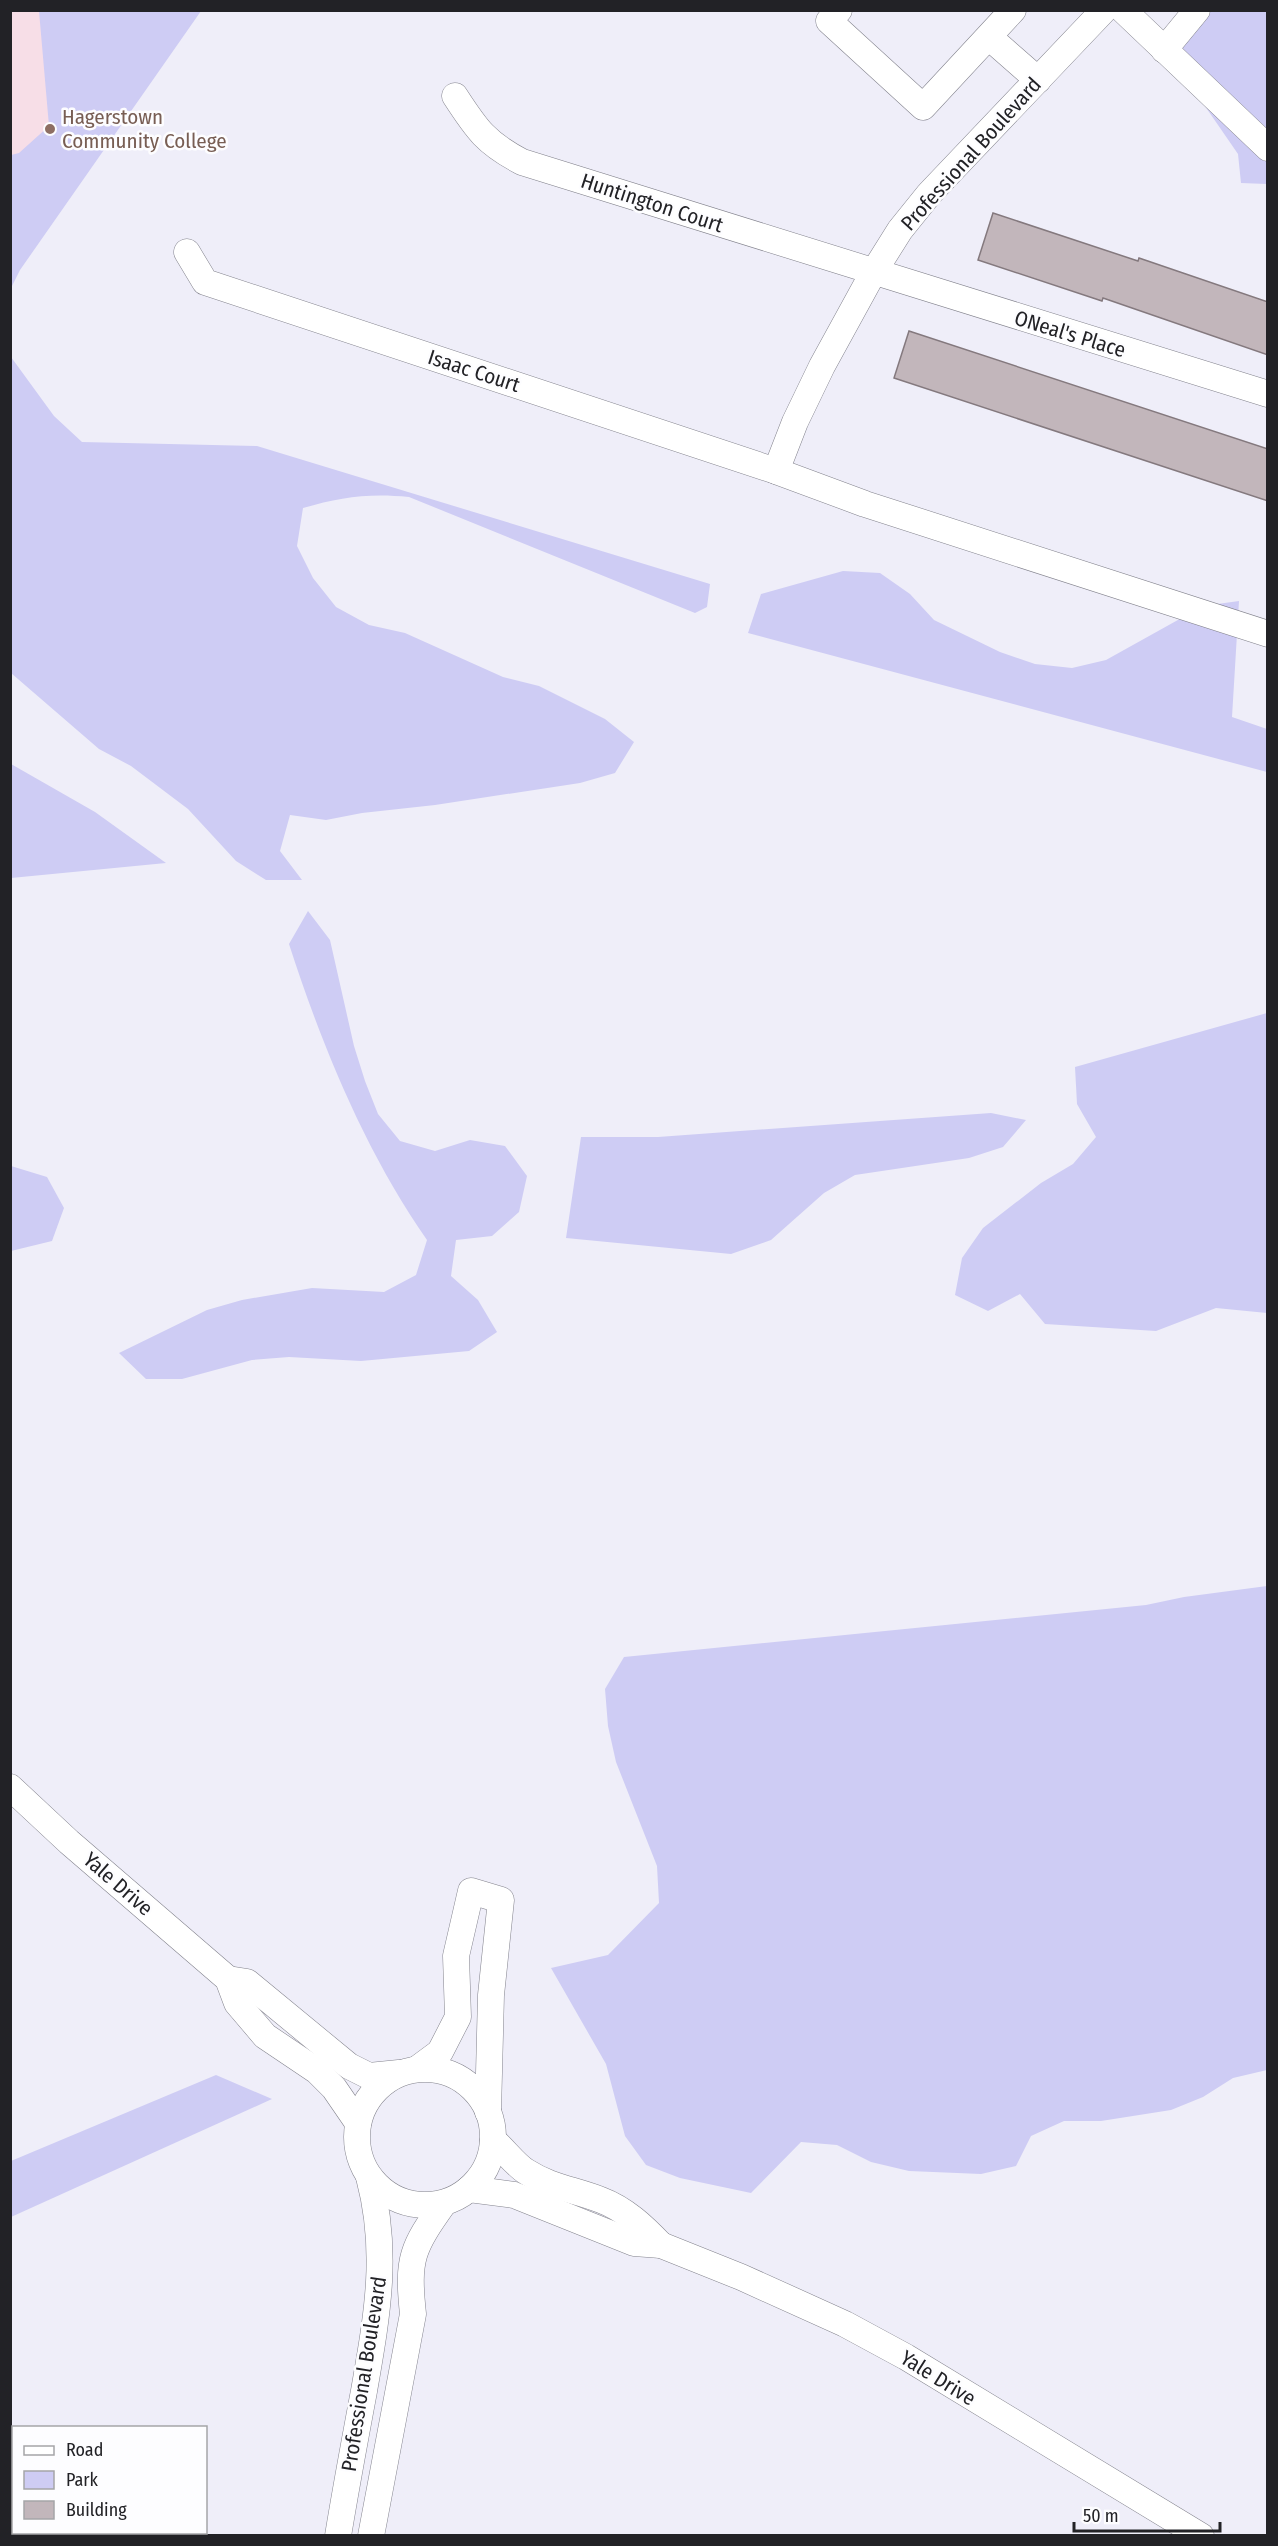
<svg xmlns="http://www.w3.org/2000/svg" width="1278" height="2546" viewBox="0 0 1278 2546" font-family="'Fira Sans Condensed',sans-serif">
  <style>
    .education { fill: #f7dee7 }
    .green { fill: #ceccf4 }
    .building { fill: #c2b6bb; stroke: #84797e; stroke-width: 1.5 }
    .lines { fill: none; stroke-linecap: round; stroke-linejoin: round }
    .minor-casing { stroke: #83838d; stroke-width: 27 }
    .minor { stroke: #fff; stroke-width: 26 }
    .education-dot { fill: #8d6e63; stroke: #fdfdff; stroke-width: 2 }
    .labels { text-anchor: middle; stroke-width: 5; stroke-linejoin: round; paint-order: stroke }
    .education-label { font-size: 21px; fill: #785e54; stroke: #fdfdff; text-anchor: start }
    .street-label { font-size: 21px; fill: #222226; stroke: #fdfdff }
  </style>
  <rect width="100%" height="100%" fill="#efeef9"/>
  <polygon class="education" points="11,11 170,11 11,247"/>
  <g class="green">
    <polygon points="39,11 201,11 20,270 11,288 11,155 19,153 49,126"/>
    <polygon points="1180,11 1267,11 1267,184 1241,183 1238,154 1167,51 1175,16"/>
    <path d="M11,357L54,416L82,442L257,446L710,584L707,607L695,613L409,497C369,493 341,497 303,508L297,546L313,578L336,607L369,625L405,633L503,677L539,686L605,719L634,742L615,773L580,783L435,805L362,813L326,820L290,815L280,851L302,880H266L236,861L188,809L131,766L99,749L11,673Z"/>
    <polygon points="843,571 880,573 910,594 934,620 1000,652 1035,664 1072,668 1106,660 1203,606 1239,601 1232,717 1267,729 1267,772 748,633 761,594"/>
    <polygon points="11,764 95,812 166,863 11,878"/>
    <path d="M308,911L330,940L354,1046L365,1081L378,1114L400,1141L435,1151L470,1140L505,1146L527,1176L519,1212L492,1236L456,1240L451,1276L478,1300L497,1332L469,1351L361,1361L289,1357L252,1360L182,1379H146L119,1353L207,1310L242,1300L312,1288L384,1292L416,1275L427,1240C365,1151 322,1046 289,944Z"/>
    <polygon points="1267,1013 1267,1313 1216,1308 1156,1331 1045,1324 1020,1294 988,1311 955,1295 962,1258 983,1228 1041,1183 1073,1164 1096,1137 1077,1104 1075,1067"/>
    <polygon points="991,1113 1026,1120 1003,1147 969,1158 855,1175 824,1193 771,1240 731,1254 566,1238 581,1137 658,1137"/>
    <polygon points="11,1166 47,1177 64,1208 52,1241 11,1251"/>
    <polygon points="1267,1586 1267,2070 1233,2078 1203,2097 1171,2110 1101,2121 1064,2121 1031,2136 1016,2166 981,2174 909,2171 871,2162 837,2145 801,2142 751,2193 680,2178 646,2165 625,2136 606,2064 551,1968 608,1955 659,1903 657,1866 616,1762 608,1726 605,1689 624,1657 1146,1605 1184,1597"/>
    <polygon points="216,2075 272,2099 11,2217 11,2161"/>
  </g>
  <g class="building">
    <polygon points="993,213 1138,261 1139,258 1268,302 1268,355 1103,298 1102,301 978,260"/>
    <polygon points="909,331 1268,449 1268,501 894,378"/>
  </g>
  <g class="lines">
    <defs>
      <g id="minor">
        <polyline points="839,10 829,21 923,107 1013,10"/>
        <polyline points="1123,10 1268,148"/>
        <polyline points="989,37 1038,80"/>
        <polyline points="1164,50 1197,10"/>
        <path d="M455,96C477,130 486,143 522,162L1268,394"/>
        <polyline points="187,252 205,282 776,471 865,504 1268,634"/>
        <polyline points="776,471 795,422 822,366 873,273 900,230 929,194 1104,10"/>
        <polyline points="10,1787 69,1842 228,1979 237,2003 265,2036 317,2071 334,2088 358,2123"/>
        <polyline points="228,1979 247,1982 349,2066 369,2076 399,2073"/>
        <circle cx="425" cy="2137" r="68"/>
        <polyline points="417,2069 440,2052 458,2017 456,1956 471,1891 501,1900 491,1995 488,2112"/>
        <path d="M493,2140C504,2149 516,2166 527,2172C550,2187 576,2190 601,2200C625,2209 644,2227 661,2245"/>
        <polyline points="469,2189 514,2195 634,2243 661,2245 741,2277 845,2324 906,2357 1201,2536"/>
        <path d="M338,2536C346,2487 355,2439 364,2391C377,2316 389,2252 369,2177"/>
        <path d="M371,2536L413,2314C407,2258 412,2248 444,2203"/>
      </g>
    </defs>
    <use href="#minor" class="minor-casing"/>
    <use href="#minor" class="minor"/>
  </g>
  <circle class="education-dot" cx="50" cy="129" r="6"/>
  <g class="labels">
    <g class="education-label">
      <text x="62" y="124">Hagerstown<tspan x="62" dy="24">Community College</tspan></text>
    </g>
    <g class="street-label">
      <text transform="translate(971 154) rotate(-48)" y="7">Professional Boulevard</text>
      <text transform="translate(652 203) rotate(18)" y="7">Huntington Court</text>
      <text transform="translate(1070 334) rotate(17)" y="7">ONeal's Place</text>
      <text transform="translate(474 371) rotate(18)" y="7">Isaac Court</text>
      <text transform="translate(118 1884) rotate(41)" y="7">Yale Drive</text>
      <text transform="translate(364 2374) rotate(-81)" y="7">Professional Boulevard</text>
      <text transform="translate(938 2378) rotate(32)" y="7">Yale Drive</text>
    </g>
  </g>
  <rect width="1278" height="2546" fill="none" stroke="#222226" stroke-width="24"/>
  <rect x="12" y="2426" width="195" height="108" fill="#fdfdff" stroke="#a5a5a8" stroke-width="1.5"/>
  <rect x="24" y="2446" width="30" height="9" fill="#ffffff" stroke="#a5a5a8" stroke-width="1.5"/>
  <text x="66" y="2456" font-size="18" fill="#222226">Road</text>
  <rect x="24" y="2471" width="30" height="18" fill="#ceccf4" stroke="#a5a5a8" stroke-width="1.5"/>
  <text x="66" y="2486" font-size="18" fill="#222226">Park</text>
  <rect x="24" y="2501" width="30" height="18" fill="#c2b6bb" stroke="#a5a5a8" stroke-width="1.5"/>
  <text x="66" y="2516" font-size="18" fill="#222226">Building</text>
  <path d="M1074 2522v9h146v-9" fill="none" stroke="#222226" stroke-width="3"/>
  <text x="1083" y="2522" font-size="18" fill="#222226" stroke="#fdfdff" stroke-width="4.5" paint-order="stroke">50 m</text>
</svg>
